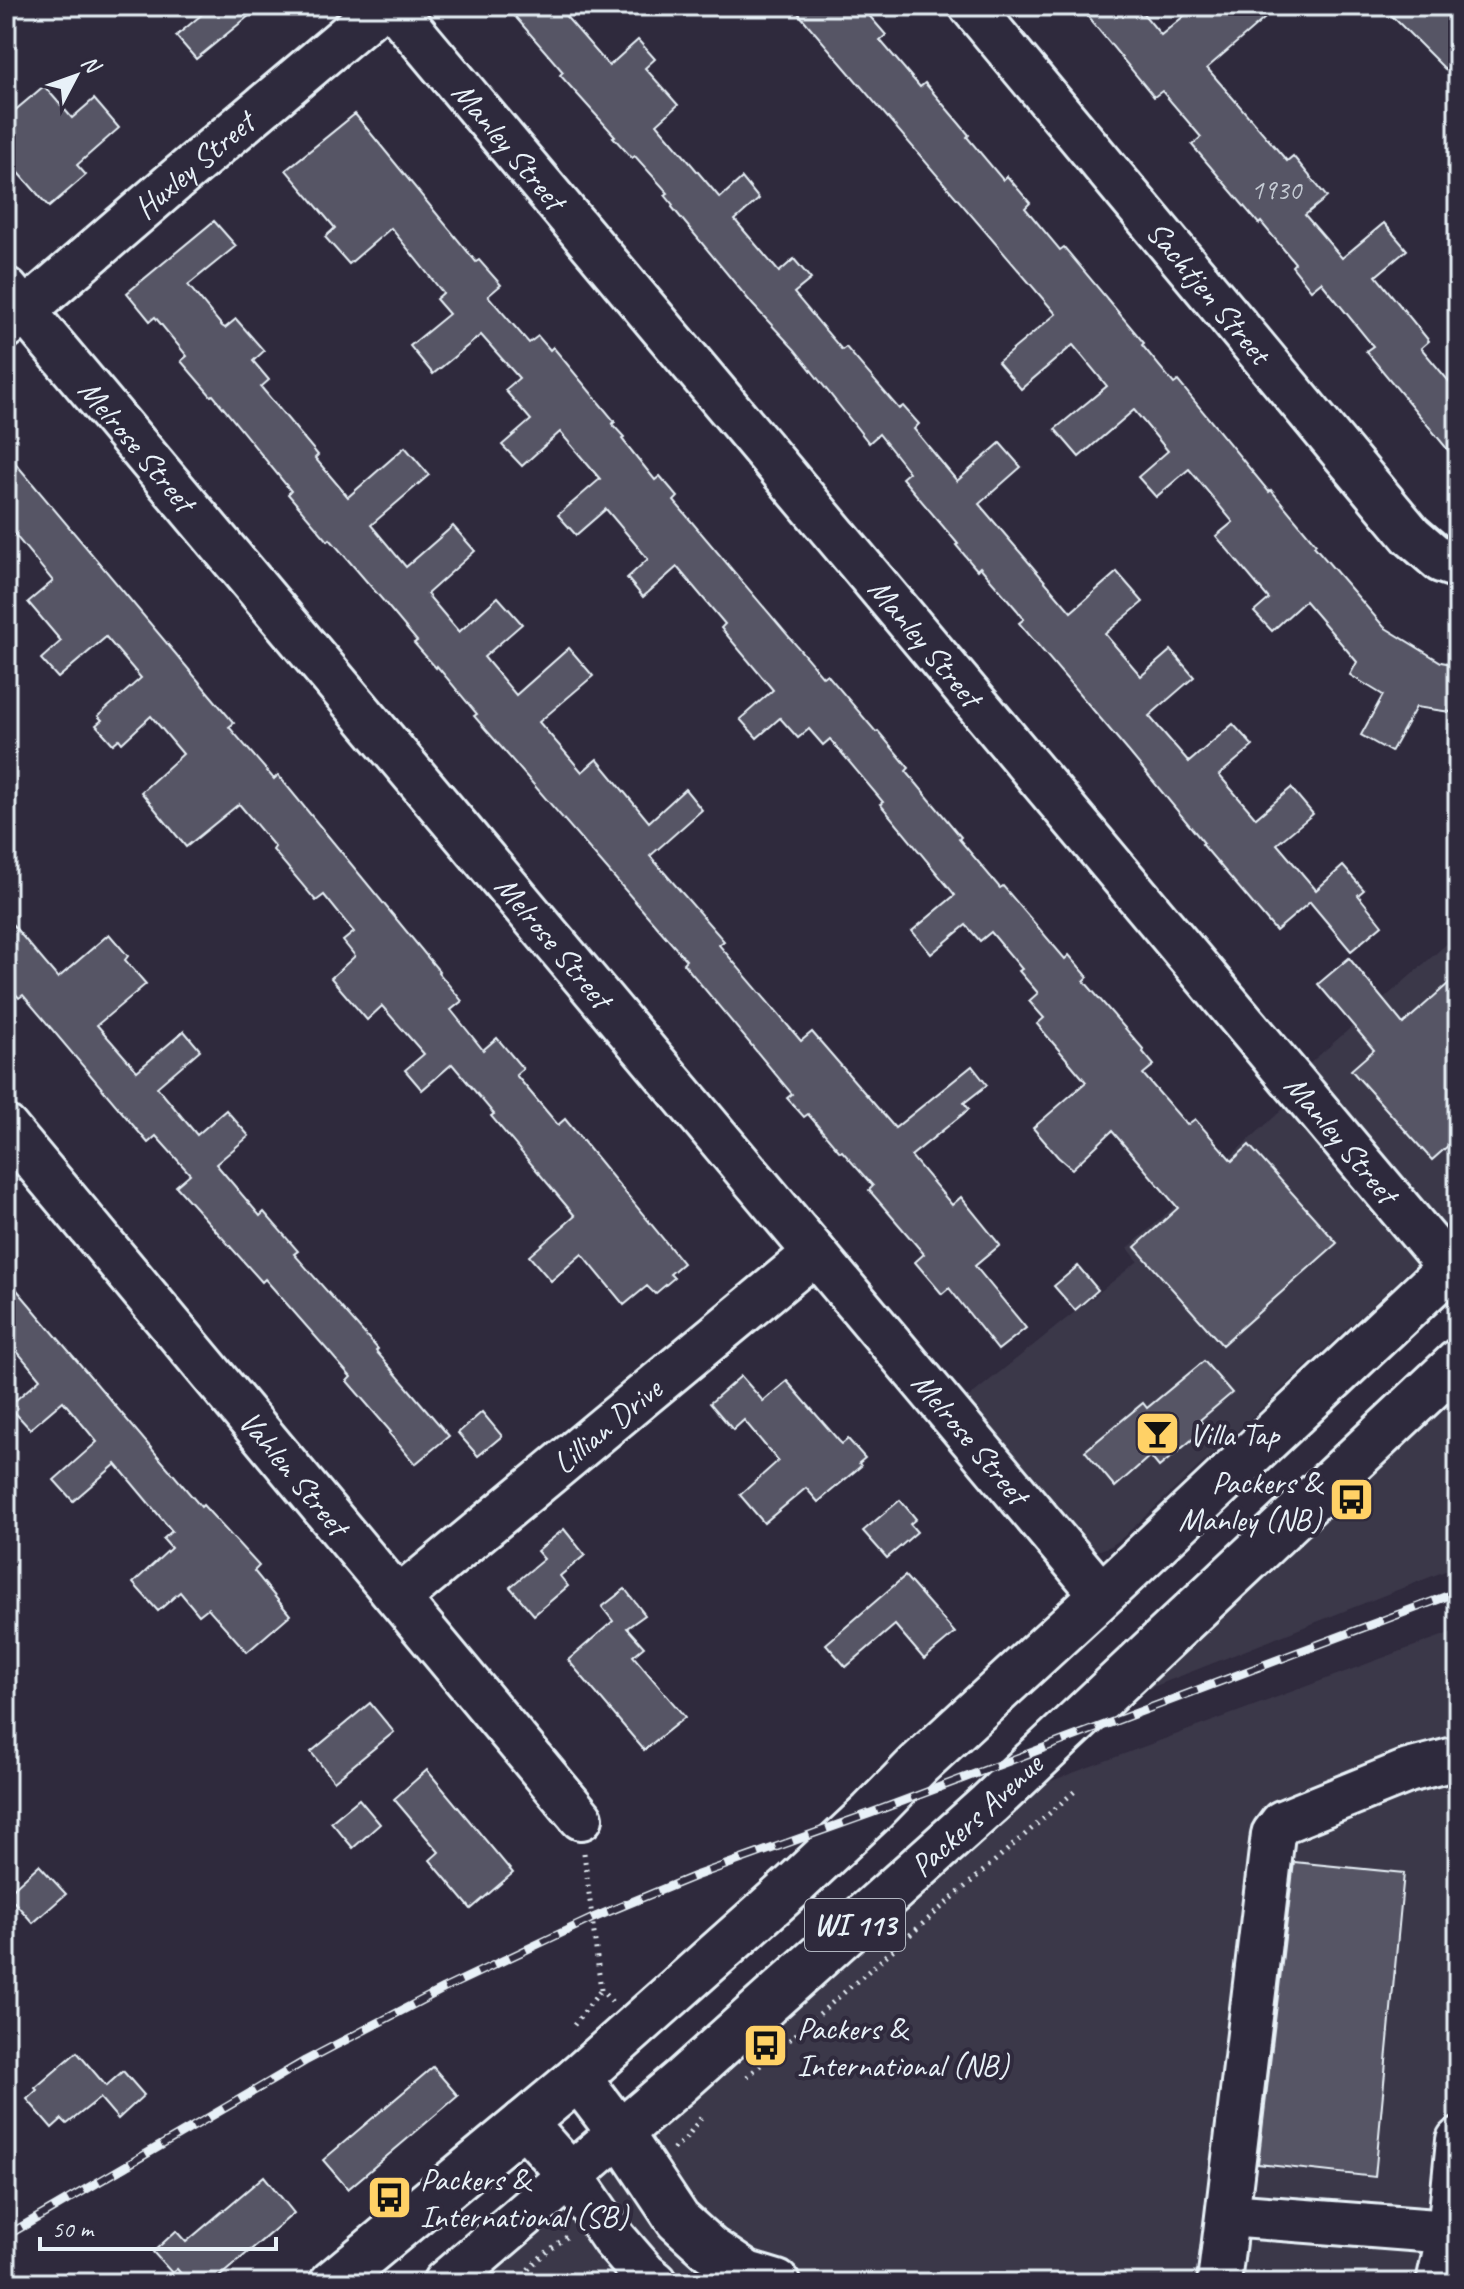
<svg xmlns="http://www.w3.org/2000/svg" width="1464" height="2289" viewBox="0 0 1464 2289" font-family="Caveat,sans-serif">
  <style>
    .built { fill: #3b3749 }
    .building { fill: #575565; stroke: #e8f1f8; stroke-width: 2 }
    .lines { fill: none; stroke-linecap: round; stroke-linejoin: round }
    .minor-casing { stroke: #e8f1f8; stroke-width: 48 }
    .major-casing { stroke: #e8f1f8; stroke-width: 50 }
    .path { stroke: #e8f1f8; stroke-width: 5; stroke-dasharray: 2 6; stroke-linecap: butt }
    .minor { stroke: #2f2a3d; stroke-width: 42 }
    .major { stroke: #2f2a3d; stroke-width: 44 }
    .rail-casing { stroke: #e8f1f8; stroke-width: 9 }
    .rail { stroke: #2f2a3d; stroke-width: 6; stroke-dasharray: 18; stroke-linecap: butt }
    .labels { text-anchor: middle; stroke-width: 8; stroke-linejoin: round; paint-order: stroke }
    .number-label { font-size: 28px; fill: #c4cad3 }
    .shield { fill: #2f2a3d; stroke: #b0b5c0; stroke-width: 2 }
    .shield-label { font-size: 30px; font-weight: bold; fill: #e8f1f8 }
    .street-label { font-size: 32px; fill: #e8f1f8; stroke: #2f2a3d }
    .poi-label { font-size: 32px; fill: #e8f1f8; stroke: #2f2a3d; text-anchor: start }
  </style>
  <rect width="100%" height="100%" fill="#2f2a3d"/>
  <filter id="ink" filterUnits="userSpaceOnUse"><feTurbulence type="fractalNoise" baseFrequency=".0125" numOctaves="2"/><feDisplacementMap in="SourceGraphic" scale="16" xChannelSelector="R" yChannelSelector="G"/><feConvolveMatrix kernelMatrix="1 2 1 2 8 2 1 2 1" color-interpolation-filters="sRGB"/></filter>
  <g filter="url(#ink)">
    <g class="built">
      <polygon points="1458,934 1458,1225 1121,1539 1111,1546 1100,1550 1080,1547 959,1405 1138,1261 1128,1248 1311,1084 1300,1072"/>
      <polygon points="1458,1362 1458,1566 1087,1713"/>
      <polygon points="1458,1630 1458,2283 445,2283 989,1804"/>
    </g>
    <g class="building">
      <polygon points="212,6 261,6 196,59 176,36"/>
      <polygon points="506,6 557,6 609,66 638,40 655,59 645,68 678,105 657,124 720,198 742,178 759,199 735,220 779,272 794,259 811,279 794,293 842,350 846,347 899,409 903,406 919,424 914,429 957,481 1000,443 1021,467 979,504 1071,612 1117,572 1143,602 1105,634 1141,676 1171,650 1194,677 1149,716 1189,762 1233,724 1253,746 1219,775 1256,818 1291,788 1313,814 1277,844 1316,890 1343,866 1364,890 1358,895 1382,925 1351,951 1310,902 1276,931 1202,844 1204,843 1129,752 1019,623 1024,619 1017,610 980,567 977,570 956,545 958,544 902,478 909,472 879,434 869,443 795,350 753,305 672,207 673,205 665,195 668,193 635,156 632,158 613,137 615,136 560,75 563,72"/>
      <polygon points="792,6 861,6 886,35 880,40 920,87 925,83 969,135 967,137 1003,180 1007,176 1030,203 1025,208 1060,250 1064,247 1144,343 1142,345 1174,384 1178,381 1269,492 1271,490 1316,544 1314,546 1384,627 1441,662 1458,665 1458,713 1416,707 1391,752 1361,735 1383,695 1350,675 1357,662 1305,601 1272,631 1254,612 1269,599 1216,536 1233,522 1189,469 1156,497 1138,477 1168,451 1134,410 1079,457 1055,429 1107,386 1073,345 1021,389 998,362 1056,314"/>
      <polygon points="1079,6 1137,6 1161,35 1196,6 1279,6 1207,68 1287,161 1293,156 1327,197 1305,215 1342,258 1384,223 1407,250 1376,276 1429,341 1421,348 1458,392 1458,462 1366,351 1373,346 1321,282 1311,290 1292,266 1295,263 1261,222 1259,224 1192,145 1201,137 1162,91 1154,97"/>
      <polygon points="1382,6 1449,6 1458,15 1458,82"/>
      <polygon points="44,86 72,118 94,99 119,128 77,165 86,175 49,207 6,158 6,118"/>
      <polygon points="355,114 476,262 479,260 501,285 488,296 529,343 538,336 550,350 553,347 615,422 612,424 624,437 622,439 655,480 660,476 678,497 674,501 823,677 827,674 876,732 878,731 909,768 906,771 961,837 959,839 1000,888 1003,886 1065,959 1069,955 1088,977 1084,981 1144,1050 1143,1052 1154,1065 1143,1074 1187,1125 1195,1119 1232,1161 1249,1145 1337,1243 1222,1345 1135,1247 1178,1208 1112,1131 1072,1169 1058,1157 1033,1128 1086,1082 1037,1024 1044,1018 1029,1001 1038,993 1019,971 1022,969 991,932 980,941 966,925 931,954 912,931 955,895 880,804 883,802 830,739 823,745 809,729 798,738 780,718 757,738 740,719 773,690 721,628 725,624 677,567 643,597 627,578 648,559 606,509 576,535 558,515 600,479 560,432 522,466 502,445 531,420 505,390 519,378 481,335 433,374 410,346 449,314 436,299 443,293 391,228 349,264 325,237 335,228 286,170"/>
      <polygon points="214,221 236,246 188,285 222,326 225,328 236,319 264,351 253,361 269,380 261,387 318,455 315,458 348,497 405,447 429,475 371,525 406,567 453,526 475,551 427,594 459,632 498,597 522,624 484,657 516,695 569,648 593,676 539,722 582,772 597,759 649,822 685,789 702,810 650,856 724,941 719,945 801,1041 812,1032 895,1128 972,1066 987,1085 964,1103 969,1109 911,1156 952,1205 961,1197 1000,1245 975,1266 1026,1328 998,1350 949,1288 942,1294 915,1262 924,1254 869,1190 873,1186 842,1151 840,1152 808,1114 804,1117 787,1098 792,1094 683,963 686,960 494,739 474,716 477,714 437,666 436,668 414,643 417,641 386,604 330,539 328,541 288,494 291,491 213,395 211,396 181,361 187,356 155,317 150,321 127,293"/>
      <polygon points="6,452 222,709 234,723 229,727 274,779 278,775 439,971 438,972 462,1001 451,1010 483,1050 497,1038 523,1069 516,1075 558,1125 565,1119 683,1263 670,1274 674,1278 655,1294 647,1286 624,1305 582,1254 551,1281 529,1256 575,1216 491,1116 494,1114 452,1064 422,1090 405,1070 424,1054 382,1006 367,1020 331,978 355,956 343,941 354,932 324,895 316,901 273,850 275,847 239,804 186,847 141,792 183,754 151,716 122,743 119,739 113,744 96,725 102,720 98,716 141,678 106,637 58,678 41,659 61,641 28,602 53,581 6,524"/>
      <polygon points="6,917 58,978 109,934 128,956 125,960 146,984 97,1025 137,1071 184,1031 200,1050 157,1087 197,1135 226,1110 249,1136 216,1164 260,1216 264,1212 298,1251 294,1254 378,1349 376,1351 449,1436 415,1464 389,1433 391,1432 347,1381 351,1377 265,1279 262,1282 176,1186 190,1174 156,1136 148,1143 23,995 19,998 6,983"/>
      <polygon points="1349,958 1403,1024 1458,975 1458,1137 1432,1160 1351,1070 1374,1050 1318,984"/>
      <polygon points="1078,1266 1098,1290 1075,1310 1054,1286"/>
      <polygon points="6,1277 201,1507 203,1505 259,1566 254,1571 290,1615 247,1652 208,1608 199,1615 180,1592 158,1611 133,1583 171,1548 163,1539 172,1531 116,1464 73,1501 54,1480 97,1442 63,1401 30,1429 9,1406 40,1379 6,1338"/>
      <polygon points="1204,1361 1232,1393 1200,1420 1206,1428 1159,1467 1150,1456 1115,1487 1085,1451 1143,1403 1147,1408"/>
      <polygon points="741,1376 763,1401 787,1381 839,1441 842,1444 848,1439 865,1458 859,1463 861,1466 818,1502 806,1488 764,1523 740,1495 778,1461 744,1420 733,1430 710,1403"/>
      <polygon points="482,1412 502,1436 478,1456 458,1433"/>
      <polygon points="900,1500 916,1519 910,1524 917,1532 887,1558 863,1531"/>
      <polygon points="564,1529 585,1555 560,1576 568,1586 534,1615 510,1587 544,1559 537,1551"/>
      <polygon points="905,1576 955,1633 924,1659 895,1625 846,1667 826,1644"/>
      <polygon points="625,1589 645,1615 627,1628 644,1647 633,1656 685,1717 644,1750 568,1660 613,1621 602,1607"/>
      <polygon points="370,1703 394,1732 334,1781 311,1752"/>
      <polygon points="427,1770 513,1873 471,1909 430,1860 439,1852 394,1799"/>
      <polygon points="359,1799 380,1824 353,1848 331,1822"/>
      <polygon points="1294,1862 1404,1873 1375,2177 1258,2164"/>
      <polygon points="39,1865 66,1894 33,1923 7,1894"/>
      <polygon points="77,2052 106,2086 123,2071 144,2095 118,2119 100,2098 67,2124 62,2119 52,2128 27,2099 37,2090 35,2088"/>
      <polygon points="433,2067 458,2096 348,2189 323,2160"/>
      <polygon points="264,2176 294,2213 212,2283 189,2283 177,2269 172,2273 153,2252 176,2231 186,2242"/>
    </g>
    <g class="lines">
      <defs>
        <g id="minor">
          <path id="s1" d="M392,6L1458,1278"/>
          <path id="s2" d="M971,6L1411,535L1441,561L1458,567"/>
          <path id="s3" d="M6,289L1102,1595"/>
          <path id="s4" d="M6,327L177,179L382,6"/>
          <path id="s5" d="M6,1127L581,1818"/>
          <path id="s6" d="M399,1598L815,1253"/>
          <polyline points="1228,2215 1449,2232"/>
          <polyline points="1219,2283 1273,1834 1282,1822 1408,1771 1458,1758"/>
          <polyline points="1438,2283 1449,2232 1458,2140"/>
        </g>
        <g id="major">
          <polyline points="578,2078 620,2133 678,2220 710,2249 747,2274 777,2283"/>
          <polyline points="524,2123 571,2176 614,2239 645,2275 655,2283"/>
          <polyline points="332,2283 578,2078 792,1887 871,1813 919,1764 1102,1595 1458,1260"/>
          <path id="s7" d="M445,2283L682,2080L989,1804L1458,1362"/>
        </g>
      </defs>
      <use href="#minor" class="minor-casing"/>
      <use href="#major" class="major-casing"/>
      <g class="path">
        <polyline points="584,1853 601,1990 612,2002"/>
        <polyline points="574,2025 601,1990"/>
        <polyline points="747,2077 1075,1791"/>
        <polyline points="673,2149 686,2138 703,2115"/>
        <path d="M520,2283C528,2263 553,2248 569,2235"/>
      </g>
      <use href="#minor" class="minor"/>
      <use href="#major" class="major"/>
      <defs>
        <polyline id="rail" points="6,2236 305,2061 443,1989 593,1918 695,1876 871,1813 1458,1592"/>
      </defs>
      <use href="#rail" class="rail-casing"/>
      <use href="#rail" class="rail"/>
    </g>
  </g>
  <defs>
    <symbol id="bar-square" viewBox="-11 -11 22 22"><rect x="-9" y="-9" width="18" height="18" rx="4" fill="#ffd166" stroke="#2f2a3d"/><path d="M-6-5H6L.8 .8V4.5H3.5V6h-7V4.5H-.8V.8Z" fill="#111"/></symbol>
    <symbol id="bus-square" viewBox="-11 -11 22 22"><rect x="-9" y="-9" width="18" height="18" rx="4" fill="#ffd166" stroke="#2f2a3d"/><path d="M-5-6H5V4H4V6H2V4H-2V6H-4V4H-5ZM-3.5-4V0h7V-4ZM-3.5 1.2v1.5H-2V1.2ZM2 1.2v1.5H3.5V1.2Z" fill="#111"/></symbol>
  </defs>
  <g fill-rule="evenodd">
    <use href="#bar-square" x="1132" y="1408" width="51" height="51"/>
    <use href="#bus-square" x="1326" y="1474" width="51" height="51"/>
    <use href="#bus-square" x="740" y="2020" width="51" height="51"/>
    <use href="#bus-square" x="364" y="2172" width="51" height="51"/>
  </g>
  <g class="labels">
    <g class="number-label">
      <text x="1276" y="199">1930</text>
    </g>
    <rect class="shield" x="805" y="1899" width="100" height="52" rx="6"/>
    <g class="shield-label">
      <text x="855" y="1935">WI 113</text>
    </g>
    <g class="street-label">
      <text dy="11" stroke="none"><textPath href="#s1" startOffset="182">Manley Street</textPath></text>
      <text dy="11" stroke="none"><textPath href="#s4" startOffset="248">Huxley Street</textPath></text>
      <text dy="11" stroke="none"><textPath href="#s2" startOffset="372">Sachtjen Street</textPath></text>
      <text dy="11" stroke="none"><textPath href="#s3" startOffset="204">Melrose Street</textPath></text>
      <text dy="11" stroke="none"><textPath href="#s1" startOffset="830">Manley Street</textPath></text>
      <text dy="11" stroke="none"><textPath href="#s3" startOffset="852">Melrose Street</textPath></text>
      <text dy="11" stroke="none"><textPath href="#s1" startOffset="1478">Manley Street</textPath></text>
      <text dy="11" stroke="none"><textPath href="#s6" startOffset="270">Lillian Drive</textPath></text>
      <text dy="11" stroke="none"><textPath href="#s3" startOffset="1500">Melrose Street</textPath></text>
      <text dy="11" stroke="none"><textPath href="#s5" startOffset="450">Vahlen Street</textPath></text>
      <text dy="11" stroke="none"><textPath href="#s7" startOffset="708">Packers Avenue</textPath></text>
    </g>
    <g class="poi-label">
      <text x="1189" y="1445">Villa Tap</text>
      <text x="1321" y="1493" text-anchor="end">Packers &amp;<tspan x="1321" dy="37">Manley (NB)</tspan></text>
      <text x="797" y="2039">Packers &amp;<tspan x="797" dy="37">International (NB)</tspan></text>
      <text x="420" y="2190">Packers &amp;<tspan x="420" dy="37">International (SB)</tspan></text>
    </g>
  </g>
  <rect width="1464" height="2289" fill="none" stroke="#2f2a3d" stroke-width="32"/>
  <rect x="16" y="16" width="1432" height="2257" fill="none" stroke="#e8f1f8" stroke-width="3" filter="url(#ink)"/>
  <g transform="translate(76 76) rotate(49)" stroke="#2f2a3d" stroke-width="6" paint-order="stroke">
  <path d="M0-6L14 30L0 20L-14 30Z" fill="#e8f1f8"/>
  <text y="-12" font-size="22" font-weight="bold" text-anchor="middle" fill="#e8f1f8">N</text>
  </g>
  <path d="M40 2237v12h236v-12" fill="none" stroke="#e8f1f8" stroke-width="4"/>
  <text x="52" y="2237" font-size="24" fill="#e8f1f8" stroke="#2f2a3d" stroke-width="6" paint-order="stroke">50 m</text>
</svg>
